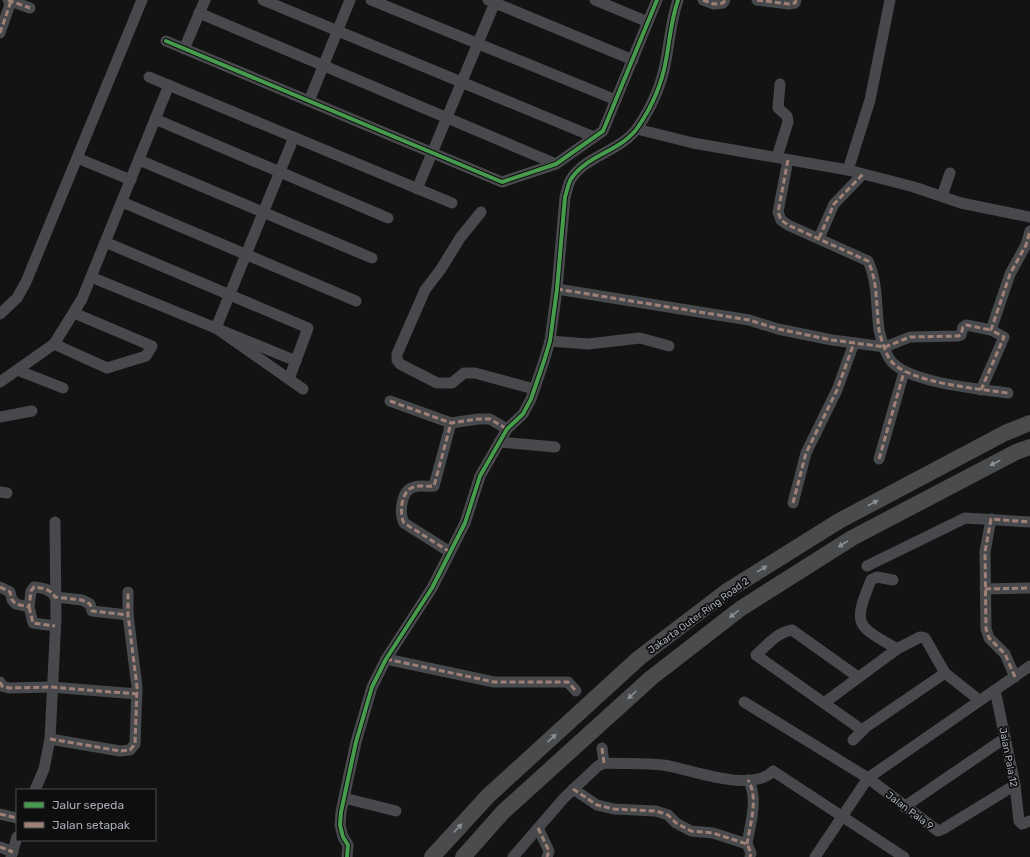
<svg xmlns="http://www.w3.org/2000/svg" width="1030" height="857" viewBox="0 0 1030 857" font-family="Rubik,sans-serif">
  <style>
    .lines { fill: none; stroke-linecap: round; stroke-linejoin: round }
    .minor { stroke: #48494c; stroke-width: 11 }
    .highway { stroke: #4a4b4d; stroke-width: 16 }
    .quiet { stroke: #9e8076; stroke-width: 3; stroke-dasharray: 6 3; stroke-linecap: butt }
    .cycleway-casing { stroke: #0e0e0f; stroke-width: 6 }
    .cycleway { stroke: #469c4c; stroke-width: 4 }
    .oneway { fill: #8a8e95 }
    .labels { text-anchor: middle; stroke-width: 3.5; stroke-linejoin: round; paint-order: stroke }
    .street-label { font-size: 10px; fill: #a5aab4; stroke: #0e0e0f }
  </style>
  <rect width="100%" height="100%" fill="#131313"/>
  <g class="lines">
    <g class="minor">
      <polyline points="8,0 30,8"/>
      <polyline points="263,0 594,137"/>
      <polyline points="371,0 616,100"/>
      <polyline points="488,0 633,60"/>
      <polyline points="595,0 648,22"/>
      <polyline points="703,0 714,4 723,3 725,0"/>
      <polyline points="757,0 789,4 795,3 796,0"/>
      <polyline points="199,13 556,164"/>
      <polyline points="0,33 11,1"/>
      <polyline points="166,41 502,182 556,164 603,131 657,0"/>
      <polyline points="184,49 205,0"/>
      <polyline points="149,77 452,203"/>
      <polyline points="309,101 350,0"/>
      <polyline points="155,119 388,218"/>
      <polyline points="637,129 693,143 848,170 914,187 961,203 1030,217"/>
      <polyline points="294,137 216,328 303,389"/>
      <polyline points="777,157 788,122 787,116 778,108 780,84"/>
      <polyline points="77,158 131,180"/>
      <polyline points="139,160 372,258"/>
      <path d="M788,160L778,212L781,220L788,225L868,261C878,282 876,307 879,330C881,339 886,355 891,361C909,383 980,389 1008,393"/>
      <polyline points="848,170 870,100 890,0"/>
      <polyline points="417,189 496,0"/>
      <polyline points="942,196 950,173"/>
      <polyline points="122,202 356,301"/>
      <polyline points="481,212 460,238 441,269 425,290 397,354 397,360 400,364 437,383 452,383 464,373 475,373 534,389"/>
      <polyline points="819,238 834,204 863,174"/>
      <polyline points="105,242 308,328 289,379"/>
      <polyline points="91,277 296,361"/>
      <polyline points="557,289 749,320 778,329 832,340 885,347 910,337 958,336 961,335 963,327 966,325 991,330"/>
      <polyline points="0,314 17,298 26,282 142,0"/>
      <polyline points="550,341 588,344 640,338 669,346"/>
      <polyline points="54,344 107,368 146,356 152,346 74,313"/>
      <polyline points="17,370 63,388"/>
      <polyline points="0,382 54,344 82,299 169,85"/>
      <polyline points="981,390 1004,337 991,330 1010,274 1026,245 1030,231"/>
      <polyline points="390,401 451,423 478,419 490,419 507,429"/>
      <polyline points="0,417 32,411"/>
      <polyline points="499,442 555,447"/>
      <polyline points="879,459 904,372"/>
      <polyline points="0,492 7,493"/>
      <polyline points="793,503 806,453 837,390 854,343"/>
      <polyline points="991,519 985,552 986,629 989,638 1005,654 1015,677"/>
      <path d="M450,552L404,523C399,513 401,490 414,487C420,485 427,487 434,486L451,423"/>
      <polyline points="867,566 965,518 1030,522"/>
      <path d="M893,580L877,577L871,580C852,627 857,625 897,649"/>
      <path d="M0,587L10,592L12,600L16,604L29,607L31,591L34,587C44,588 50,589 55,597L82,600L90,604L92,611L128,615"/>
      <polyline points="985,589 1030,588"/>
      <polyline points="29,607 33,623 55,626"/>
      <polyline points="386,659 494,682 568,682 576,691"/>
      <path d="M858,677L792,630C778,632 767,645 756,655L862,730"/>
      <polyline points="0,682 2,686 9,688 51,687 137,694"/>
      <polyline points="995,690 1015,785 1019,821 1022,824 1030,821"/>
      <polyline points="744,702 868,778 938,831 943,829 1015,785"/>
      <polyline points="824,703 897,649 920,637 925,638 945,673 979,700"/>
      <polyline points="50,739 120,751 130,750 135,744 137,687 128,615 128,592"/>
      <polyline points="853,740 866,727 945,673"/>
      <polyline points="602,748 604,763"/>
      <polyline points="573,789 597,805 614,809 656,811 668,815 676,823 691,831 713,833 747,844 751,853 750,857"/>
      <polyline points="35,790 44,769 50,739 56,618 55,522"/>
      <polyline points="344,798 396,811"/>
      <polyline points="904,807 1005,738"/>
      <polyline points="0,814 17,818"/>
      <polyline points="538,828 549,851 547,857"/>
      <path d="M747,844C750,825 759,797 748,780"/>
      <polyline points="0,847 13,852"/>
      <polyline points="11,857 17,837"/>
      <path d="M347,857L348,845L343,837L340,825L341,812L356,742L372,687L386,659L432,588L465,523L480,476L507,429L523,414L531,399L544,361L550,341L557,289L565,197C567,191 568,184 571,179C586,155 622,151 638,127C651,108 662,83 666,60C670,39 671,20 678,0"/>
      <path d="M513,857L564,798L598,766L604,763C624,764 644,763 663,765C692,769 751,794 773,771L904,857"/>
      <polyline points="815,857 868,778 1030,666"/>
    </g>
    <g class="highway">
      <polyline points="432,857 488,796 639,658 727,591 839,521 1005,433 1030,423"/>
      <polyline points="463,857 503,812 651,678 740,609 852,538 1016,452 1030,447"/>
    </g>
    <g class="quiet">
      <polyline points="8,0 30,8"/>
      <polyline points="703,0 714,4 723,3 725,0"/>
      <polyline points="757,0 789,4 795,3 796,0"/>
      <polyline points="0,33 11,1"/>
      <path d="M788,160L778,212L781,220L788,225L868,261C878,282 876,307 879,330C881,339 886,355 891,361C909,383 980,389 1008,393"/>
      <polyline points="819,238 834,204 863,174"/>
      <polyline points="557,289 749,320 778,329 832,340 885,347 910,337 958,336 961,335 963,327 966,325 991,330"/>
      <polyline points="981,390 1004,337 991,330 1010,274 1026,245 1030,231"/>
      <polyline points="390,401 451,423 478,419 490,419 507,429"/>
      <polyline points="879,459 904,372"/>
      <polyline points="793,503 806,453 837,390 854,343"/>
      <path d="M450,552L404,523C399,513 401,490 414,487C420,485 427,487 434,486L451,423"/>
      <path d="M0,587L10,592L12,600L16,604L29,607L31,591L34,587C44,588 50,589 55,597L82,600L90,604L92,611L128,615"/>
      <polyline points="985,589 1030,588"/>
      <polyline points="29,607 33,623 55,626"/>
      <polyline points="386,659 494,682 568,682 576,691"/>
      <polyline points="1015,677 1005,654 989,638 986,629 985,552 991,519 1030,522"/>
      <polyline points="0,682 2,686 9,688 51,687 137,694"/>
      <polyline points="50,739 120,751 130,750 135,744 137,687 128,615 128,592"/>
      <polyline points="602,748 604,763"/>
      <polyline points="573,789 597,805 614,809 656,811 668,815 676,823 691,831 713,833 747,844 751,853 750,857"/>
      <polyline points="0,814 17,818"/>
      <polyline points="538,828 549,851 547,857"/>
      <path d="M747,844C750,825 759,797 748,780"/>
      <polyline points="0,847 13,852"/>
    </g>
    <defs>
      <g id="cycleway">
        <polyline points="166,41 502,182 556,164 603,131 657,0"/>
        <path d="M347,857L348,845L343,837L340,825L341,812L356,742L372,687L386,659L432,588L465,523L480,476L507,429L523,414L531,399L544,361L550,341L557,289L565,197C567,191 568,184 571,179C586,155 622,151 638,127C651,108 662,83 666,60C670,39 671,20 678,0"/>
      </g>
    </defs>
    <use href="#cycleway" class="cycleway-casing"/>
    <use href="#cycleway" class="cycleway"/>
  </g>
  <defs><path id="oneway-solid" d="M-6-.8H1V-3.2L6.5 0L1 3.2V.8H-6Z"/></defs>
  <g class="oneway">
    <use href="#oneway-solid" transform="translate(995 463) rotate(152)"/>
    <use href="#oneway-solid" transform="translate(873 503) rotate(-28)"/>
    <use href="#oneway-solid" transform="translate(843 544) rotate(148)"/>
    <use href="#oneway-solid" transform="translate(762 569) rotate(-32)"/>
    <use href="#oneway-solid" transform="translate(734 614) rotate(142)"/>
    <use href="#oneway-solid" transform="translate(632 695) rotate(138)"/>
    <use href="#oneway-solid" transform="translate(552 738) rotate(-43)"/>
    <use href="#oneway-solid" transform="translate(458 828) rotate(-47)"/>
  </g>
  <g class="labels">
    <g class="street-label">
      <text transform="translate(698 615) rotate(-36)" y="4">Jakarta Outer Ring Road 2</text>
      <text transform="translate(1009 757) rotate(79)" y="4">Jalan Pala 12</text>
      <text transform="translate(910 810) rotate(37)" y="4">Jalan Pala 9</text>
    </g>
  </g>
  <rect x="16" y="789" width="140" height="52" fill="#0e0e0f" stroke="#4a4c51"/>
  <rect x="24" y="802" width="20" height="6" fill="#469c4c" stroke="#4a4c51"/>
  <text x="52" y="809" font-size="12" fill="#a5aab4">Jalur sepeda</text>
  <rect x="24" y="822" width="20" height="6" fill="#9e8076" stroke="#4a4c51"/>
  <text x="52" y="829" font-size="12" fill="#a5aab4">Jalan setapak</text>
</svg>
